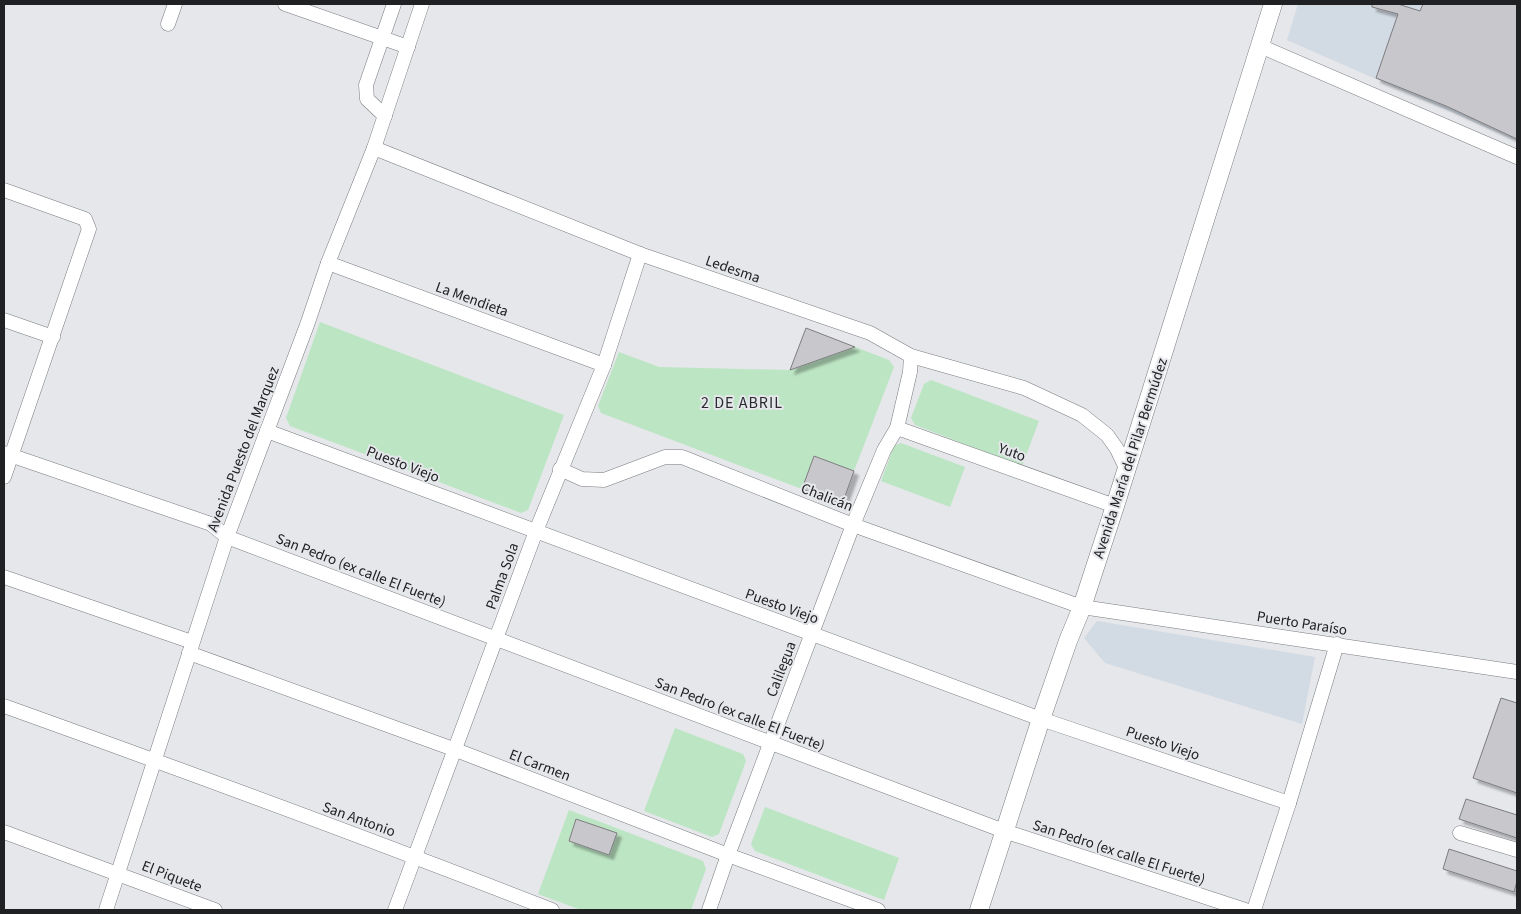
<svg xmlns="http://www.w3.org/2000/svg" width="1521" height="914" viewBox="0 0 1521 914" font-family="'Source Sans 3',sans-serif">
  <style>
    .built { fill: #d2dae3 }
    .green { fill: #bce5c3 }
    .building { fill: #c8c7cb; stroke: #7d7c80; filter: url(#shadow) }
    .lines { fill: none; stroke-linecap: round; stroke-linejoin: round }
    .minor-casing { stroke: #7a7c7f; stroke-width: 15 }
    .tertiary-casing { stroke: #7a7c7f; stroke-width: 19 }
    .minor { stroke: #fff; stroke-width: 14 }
    .tertiary { stroke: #fff; stroke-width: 18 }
    .labels { text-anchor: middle; stroke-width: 4; stroke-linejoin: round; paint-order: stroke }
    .street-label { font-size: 15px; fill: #202122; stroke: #e5e7eb }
    .neighbourhood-label { font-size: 16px; letter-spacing: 1px; fill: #282a2d; stroke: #e5e7eb }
  </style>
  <defs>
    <filter id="shadow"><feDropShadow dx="4.5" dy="4.5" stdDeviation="1" flood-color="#0004"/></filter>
  </defs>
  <rect width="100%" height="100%" fill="#e5e7eb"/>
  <g class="built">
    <polygon points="1298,4 1517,4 1517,141 1287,40"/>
    <polygon points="1097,621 1315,657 1302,724 1105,663 1084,638"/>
  </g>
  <g class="green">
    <polygon points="320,322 564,415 528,510 521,513 290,426 286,418"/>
    <polygon points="855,347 889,360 894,367 854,471 814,456 802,489 601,413 598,406 619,352 659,367 790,370"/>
    <polygon points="931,380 1039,421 1022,466 915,425 911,418 924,384"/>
    <polygon points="901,443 965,467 950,507 881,481 894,446"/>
    <polygon points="675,728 743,754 746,761 719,834 712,837 644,811"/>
    <polygon points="765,807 899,858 884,900 755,851 751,844"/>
    <polygon points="569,810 703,861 706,869 691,910 581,910 538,894"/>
  </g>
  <g class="building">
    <polygon points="1372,4 1398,4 1420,11 1423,4 1517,4 1517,139 1446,106 1376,78 1398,14 1372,7"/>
    <polygon points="806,328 855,347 790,370"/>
    <polygon points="814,456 854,471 844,499 837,502 802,489"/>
    <polygon points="1501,698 1517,703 1517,793 1473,778"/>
    <polygon points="1466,799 1517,815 1517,838 1459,819"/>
    <polygon points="576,819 617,833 609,855 569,841"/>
    <polygon points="1449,849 1517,871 1517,881 1514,892 1443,869"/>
  </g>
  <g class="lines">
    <defs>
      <g id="minor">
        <polyline points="285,4 408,47"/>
        <polyline points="168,24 175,4"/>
        <polyline points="1260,46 1517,157"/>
        <polyline points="385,116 367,99 366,85 394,4"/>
        <polyline points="374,148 640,254 870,333 911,356 1024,388 1082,415 1107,435 1117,449 1126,468"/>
        <polyline points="4,190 85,219 89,229 4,477"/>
        <polyline points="328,263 604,365"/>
        <polyline points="4,320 53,337"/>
        <polyline points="897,428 1115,506"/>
        <polyline points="267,431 1041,719 1289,803"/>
        <polyline points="4,453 211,524 227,537 1004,831 1245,910"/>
        <polyline points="560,469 582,479 604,480 665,457 682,457 853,525 1082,607 1517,672"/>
        <polyline points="4,577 192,642"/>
        <polyline points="189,653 456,750 728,855 878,910"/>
        <path d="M4,706C188,772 370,839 552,910"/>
        <polyline points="4,832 215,910"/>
        <polyline points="1460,833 1517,850"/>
        <polyline points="106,910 227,537 307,325 328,263 374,148 422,4"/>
        <polyline points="395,910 536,531 604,365 640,254"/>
        <polyline points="709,910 728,855 853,525 884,450 897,428 910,372 911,356"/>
        <polyline points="1254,910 1289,803 1337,644"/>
      </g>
      <polyline id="tertiary" points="979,910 1041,719 1068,641 1082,607 1115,506 1273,4"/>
    </defs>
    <use href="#minor" class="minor-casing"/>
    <use href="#tertiary" class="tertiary-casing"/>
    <use href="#minor" class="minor"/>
    <use href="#tertiary" class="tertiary"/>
  </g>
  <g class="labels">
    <g class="street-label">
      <text transform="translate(733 269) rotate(19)" y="5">Ledesma</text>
      <text transform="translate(472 299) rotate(20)" y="5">La Mendieta</text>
      <text transform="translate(243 449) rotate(-69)" y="5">Avenida Puesto del Marquez</text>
      <text transform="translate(1012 452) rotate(20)" y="5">Yuto</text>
      <text transform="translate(1130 458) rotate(-72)" y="5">Avenida María del Pilar Bermúdez</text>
      <text transform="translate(403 464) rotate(21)" y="5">Puesto Viejo</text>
      <text transform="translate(827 497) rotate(21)" y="5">Chalicán</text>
      <text transform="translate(361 570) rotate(21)" y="5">San Pedro (ex calle El Fuerte)</text>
      <text transform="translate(502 576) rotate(-70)" y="5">Palma Sola</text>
      <text transform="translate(782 606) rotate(20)" y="5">Puesto Viejo</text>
      <text transform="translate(1302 623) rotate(9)" y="5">Puerto Paraíso</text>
      <text transform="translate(781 669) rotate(-69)" y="5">Calilegua</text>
      <text transform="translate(740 714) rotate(21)" y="5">San Pedro (ex calle El Fuerte)</text>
      <text transform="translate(1163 743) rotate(19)" y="5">Puesto Viejo</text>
      <text transform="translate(540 765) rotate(21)" y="5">El Carmen</text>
      <text transform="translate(359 819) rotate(20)" y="5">San Antonio</text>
      <text transform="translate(1119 852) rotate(18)" y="5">San Pedro (ex calle El Fuerte)</text>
      <text transform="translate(172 876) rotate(21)" y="5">El Piquete</text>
    </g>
    <g class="neighbourhood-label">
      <text x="742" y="408">2 DE ABRIL</text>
    </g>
  </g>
  <rect width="1521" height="914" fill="none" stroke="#202122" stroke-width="10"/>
</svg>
